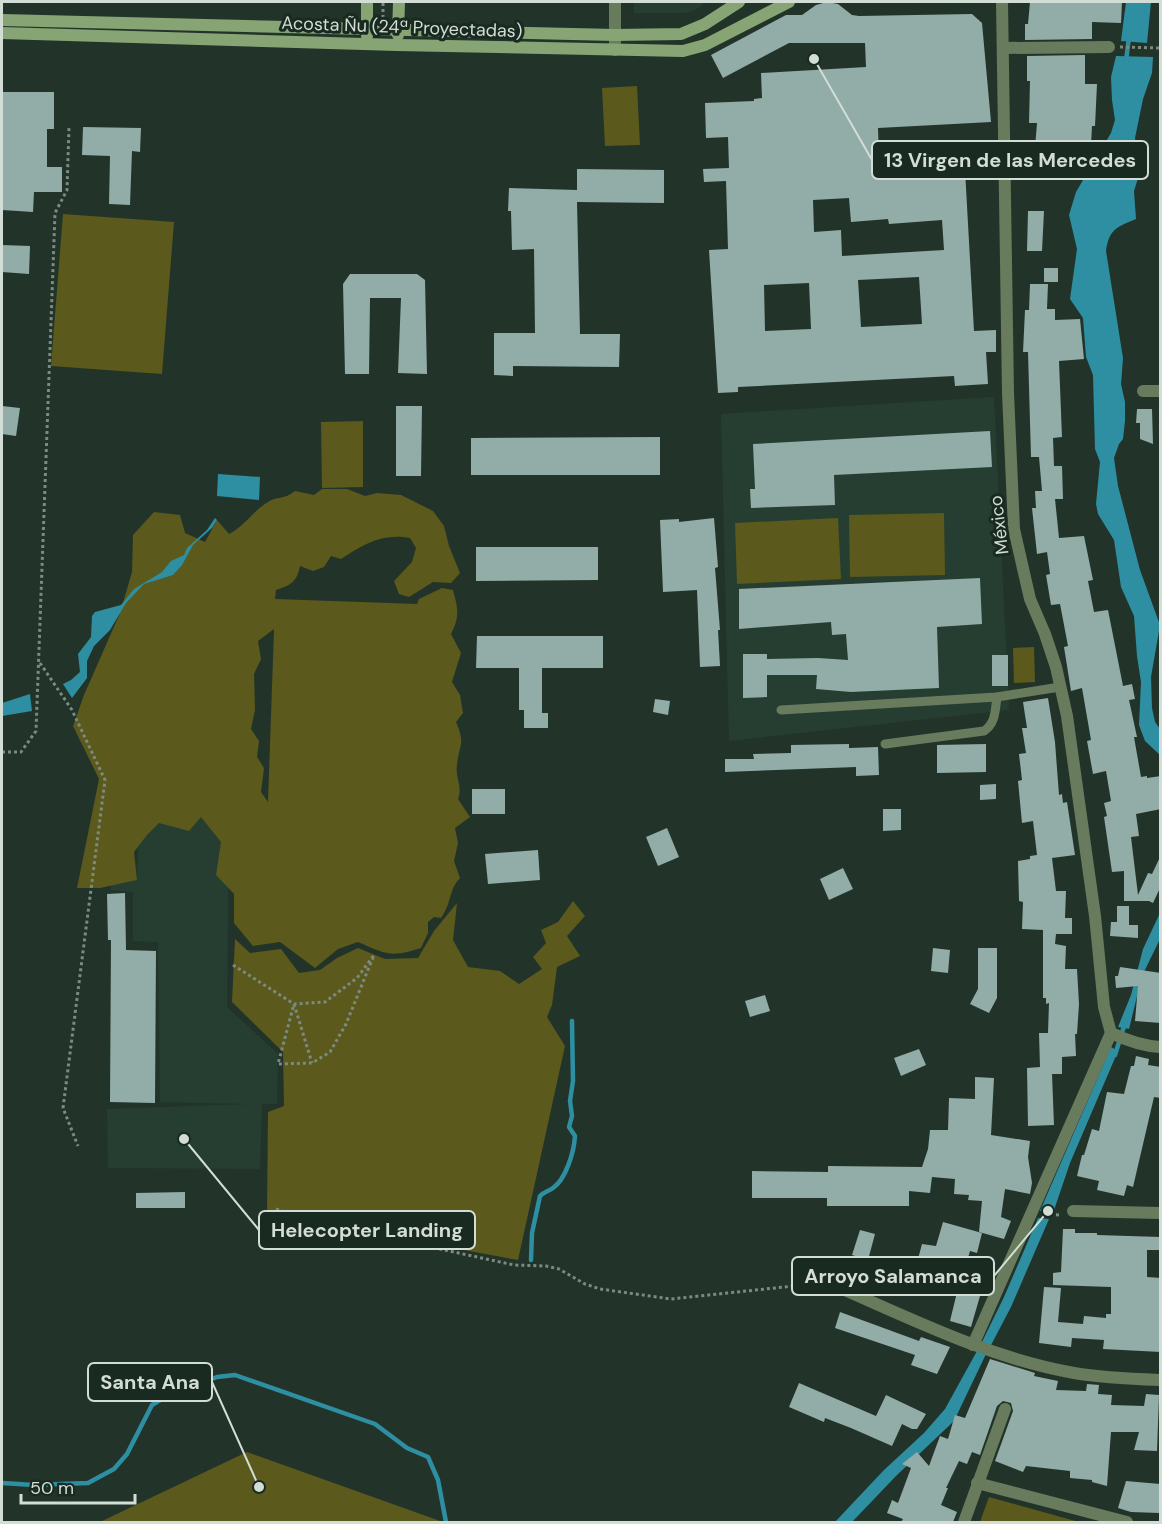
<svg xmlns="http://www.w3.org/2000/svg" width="1162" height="1524" viewBox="0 0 1162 1524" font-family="'DM Sans',sans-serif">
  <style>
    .built { fill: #263e31 }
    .green { fill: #5b591b; fill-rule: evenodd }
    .water { fill: #2e8fa2 }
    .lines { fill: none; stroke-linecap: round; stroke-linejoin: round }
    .stream { stroke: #2e8fa2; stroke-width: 4.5 }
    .building { fill: #92aca8; fill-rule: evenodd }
    .path { stroke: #7c8a82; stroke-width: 3; stroke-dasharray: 3 3; stroke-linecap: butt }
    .lane { stroke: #687b5c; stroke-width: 9 }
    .street { stroke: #687b5c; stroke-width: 12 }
    .secondary { stroke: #87a574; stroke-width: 12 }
    .labels { text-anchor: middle; stroke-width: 6; stroke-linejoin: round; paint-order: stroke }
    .street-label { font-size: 18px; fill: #d2ddd6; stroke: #192a21 }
    .leader { fill: none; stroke: #d2ddd6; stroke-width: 2 }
    .callout-dot { fill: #d2ddd6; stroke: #192a21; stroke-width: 2 }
    .callout { fill: #192a21; stroke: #d2ddd6; stroke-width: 2 }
    .callout-label { font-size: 20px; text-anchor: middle; font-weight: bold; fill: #d2ddd6 }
  </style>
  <rect width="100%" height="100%" fill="#22342a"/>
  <g class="built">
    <polygon points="634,2 705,2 699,8 686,13 634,13"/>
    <polygon points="994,397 1009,710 729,741 721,414"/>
    <polygon points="139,817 229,817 227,1007 278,1054 277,1104 262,1104 260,1169 108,1168 107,1109 251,1104 160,1102 158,942 133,941 133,892 111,890 111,880 137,880"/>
  </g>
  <g class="green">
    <polygon points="637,86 640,145 605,146 602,88"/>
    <polygon points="63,214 174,222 162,374 51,366"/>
    <polygon points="363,421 363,487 322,488 321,422"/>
    <path d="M322,489H347L365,496L377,493L401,495L433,511L444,526L449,546L460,573L451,583L433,582L409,597L399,594L394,581L412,562L416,548L410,538C382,533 364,544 341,559L331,556L324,567L313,571L300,566C297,582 291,585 276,590L275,599L417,604L419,599L442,588L453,590C458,609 460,616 451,634L461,653L452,682L460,695L463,713L456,722C466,745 459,744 457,765C455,778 463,786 458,799L470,817L455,828L458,843L454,861L460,878C448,891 452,903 441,918L434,917L428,922V933L421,948C390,958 386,954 358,942L338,949L315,968L280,942L253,946L234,923V894L216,875L221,842L201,817L189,831L159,823L147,835L134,852L137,880L100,888H77L99,779L73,726L84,695L120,613L132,572L133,535L154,512L180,515L185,533L205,542L217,520L229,534C245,526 253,511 268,502C277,496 284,500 295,491L314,495ZM274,629V630L268,802L261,792L264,768L257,757L259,741L251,729L255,710L254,674L261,659L258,641Z"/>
    <polygon points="944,513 945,575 850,577 849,515"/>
    <polygon points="838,518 841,579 737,584 735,523"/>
    <polygon points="1034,647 1035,682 1014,683 1013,648"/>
    <polygon points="573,901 585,916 567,936 580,956 557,967 552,1005 547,1017 565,1046 518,1260 267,1214 268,1112 284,1106 283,1052 232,1002 235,939 250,953 281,949 299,973 320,970 337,958 358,948 385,959 418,958 434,931 457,903 453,940 468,967 500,971 519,984 542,969 533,957 546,943 541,930 558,922"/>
    <polygon points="247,1452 443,1522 100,1522"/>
    <polygon points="989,1497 1079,1522 980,1522"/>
  </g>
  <g class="water">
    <polygon points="1126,2 1151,2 1147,43 1121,41"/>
    <path d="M1116,56L1153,57L1152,73L1143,99L1135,138L1139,175L1134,191L1136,219C1117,227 1109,229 1106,251L1123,358L1121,384L1125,402V421L1123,439L1119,444L1114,458L1118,486L1140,570L1160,625L1151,677L1152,708L1155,722L1160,729V755L1145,741L1139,725L1141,682L1137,656L1134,616L1121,587L1114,540L1098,514L1096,504L1100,462L1095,449L1093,375L1086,357L1083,318L1070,299L1077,249L1069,215L1076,192L1111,133L1115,120L1112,100L1111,77Z"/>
    <polygon points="218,474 260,477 259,500 217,496"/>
    <polygon points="215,518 217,520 212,528 193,545 182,565 173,575 144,584 126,603 110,630 94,646 87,661 87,678 72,698 63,684 71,680 80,672 78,654 91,637 92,616 95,612 121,605 134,589 162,572 171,561 184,555 187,548 207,530"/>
    <polygon points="30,694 32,711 2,716 2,703"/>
    <polygon points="1160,913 1160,939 1142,976 1129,1029 1118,1027 1131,995 1143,949"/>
    <polygon points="1111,1047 1118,1051 1070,1163 1053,1213 1040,1211"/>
    <polygon points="1038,1218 1049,1219 1011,1307 990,1347 980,1346 1004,1297"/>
    <polygon points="977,1351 986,1354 954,1421 896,1476 852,1522 835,1522 884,1470 924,1433 945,1409"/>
  </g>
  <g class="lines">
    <g class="stream">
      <polyline points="1126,61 1129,37"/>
      <polyline points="1115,1055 1125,1023"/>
      <path d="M531,1260L532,1233L540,1196C544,1192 549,1191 553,1188C566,1179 574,1152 575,1136L569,1127L572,1116L570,1101L573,1081L572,1021"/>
      <polyline points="2,1483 34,1485 88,1483 114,1469 127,1454 152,1405 165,1397 217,1377 235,1375 375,1424 407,1448 428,1457 438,1480 446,1522"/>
    </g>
  </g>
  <g class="building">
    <path d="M827,2L838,4L852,15L859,16L972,14L982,23L991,122L878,128L879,157L964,152L974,331L996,330V352H986L988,384L955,386L954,376L738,387V392L718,393L709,250L728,249L726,181L704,182L703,169L729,168L728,137L706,138L705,103L754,101V99L762,98L761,73L866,67L865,43H789L723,78L711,55L786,15H802L816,5ZM849,198L851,222L888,219L889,224L942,220L944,250L842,256L841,230L814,232L813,200ZM919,277L922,324L861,327L858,280ZM809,283L811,329L765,331L764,285Z"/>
    <polygon points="1030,2 1122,2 1121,23 1092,22 1092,39 1025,40 1025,24 1028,24"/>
    <polygon points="1085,55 1085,84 1097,84 1095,126 1092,126 1091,145 1089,145 1084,170 1068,167 1071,151 1055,151 1055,150 1035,148 1037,123 1029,123 1030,81 1027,81 1027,56"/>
    <polygon points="2,92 54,92 54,129 47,129 47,167 62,167 62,192 34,192 33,212 2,210"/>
    <polygon points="83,127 141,128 140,152 132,151 130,205 109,204 110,156 82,155"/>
    <polygon points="577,169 664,170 664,203 577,202 580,334 620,334 619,367 513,366 513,376 494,375 494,333 535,333 534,249 512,250 511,211 508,211 509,188 577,190"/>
    <polygon points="1028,211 1044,211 1042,251 1027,251"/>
    <polygon points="2,245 30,246 29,274 2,272"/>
    <rect x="1044" y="268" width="14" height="14"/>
    <polygon points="350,274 417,274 425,280 427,374 398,373 401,298 370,298 369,374 345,374 343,284"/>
    <polygon points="1030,284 1048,284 1047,309 1055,309 1055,320 1080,319 1084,359 1059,361 1062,437 1053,438 1054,466 1062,466 1063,499 1055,499 1059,538 1084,536 1093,580 1088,581 1094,612 1108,610 1123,686 1132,684 1135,699 1129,700 1137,737 1134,737 1141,777 1147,776 1147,778 1161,776 1161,809 1136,814 1139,836 1131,837 1138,895 1148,873 1152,874 1161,855 1161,886 1153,903 1149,901 1124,901 1124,871 1112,872 1104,817 1107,816 1104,803 1111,801 1106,771 1093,774 1087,741 1091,740 1082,688 1071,691 1064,647 1068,646 1060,604 1051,605 1046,575 1050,574 1047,552 1037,554 1032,508 1036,508 1035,491 1042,491 1039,457 1031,457 1028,352 1023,352 1025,310 1029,310"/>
    <polygon points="2,406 20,408 16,436 2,434"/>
    <polygon points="396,406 422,406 421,476 396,476"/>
    <polygon points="1137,409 1152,409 1153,444 1140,439 1140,423 1136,423"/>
    <polygon points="990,431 992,467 834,475 835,505 751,508 750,489 755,489 753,444"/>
    <polygon points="660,437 660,475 471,475 471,438"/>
    <polygon points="714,518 718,567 715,568 720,630 718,630 720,666 700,667 697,590 663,592 660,520 679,519 679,522"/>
    <polygon points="476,547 598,547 598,580 476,581"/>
    <polygon points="980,578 982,624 937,627 939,688 851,692 816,689 817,675 767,675 767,697 743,698 743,654 767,654 767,659 818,658 848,660 846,634 832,635 831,622 739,629 739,589"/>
    <polygon points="477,636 603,636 603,668 542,668 542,713 548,713 548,728 524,728 524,710 519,710 519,668 476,668"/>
    <rect x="992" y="655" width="16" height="31"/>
    <polygon points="1048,698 1055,742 1059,795 1062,794 1063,803 1067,802 1075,855 1052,858 1056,891 1066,891 1065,918 1072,918 1072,934 1056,934 1055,944 1066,946 1065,969 1077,969 1079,1004 1077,1034 1075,1034 1076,1056 1062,1057 1062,1074 1052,1074 1054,1125 1028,1126 1027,1068 1040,1067 1039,1033 1048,1033 1049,1003 1046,1004 1046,998 1043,998 1043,930 1022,929 1023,902 1019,901 1018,861 1030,859 1030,856 1037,855 1033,821 1022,823 1018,781 1022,780 1019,754 1026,753 1022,728 1027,728 1023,702"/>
    <polygon points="655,699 670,701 668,715 653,712"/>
    <polygon points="849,744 849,748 878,747 879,775 856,776 856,767 725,772 725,759 754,759 753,754 791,753 791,745"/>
    <polygon points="986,744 986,772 937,773 937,745"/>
    <polygon points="996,784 996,799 980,800 980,785"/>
    <rect x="472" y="789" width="33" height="25"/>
    <polygon points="883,809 901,809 901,830 883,831"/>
    <polygon points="667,828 679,857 658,866 646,837"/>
    <polygon points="538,850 540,880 488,884 485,854"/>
    <polygon points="843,868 853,889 829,900 820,879"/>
    <polygon points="125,893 126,950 156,951 155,1103 110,1102 111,940 108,940 107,894"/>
    <polygon points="1117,906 1129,906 1129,925 1138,925 1138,938 1110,936 1111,922 1117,922"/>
    <polygon points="933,948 950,950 948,973 931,971"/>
    <polygon points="978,948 997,948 997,998 989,1013 970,1004 978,989"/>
    <polygon points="1120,967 1161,973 1161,1023 1135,1021 1138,986 1116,988 1115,976 1118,976"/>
    <polygon points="765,995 770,1011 750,1017 745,1001"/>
    <polygon points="919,1049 926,1065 901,1076 894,1058"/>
    <polygon points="1136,1056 1149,1059 1148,1065 1161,1067 1161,1098 1154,1097 1133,1187 1127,1185 1124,1196 1097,1190 1099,1181 1077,1176 1082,1155 1084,1155 1092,1129 1099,1131 1107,1092 1124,1094 1131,1066 1134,1066"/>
    <polygon points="975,1077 994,1078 991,1135 1030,1141 1028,1157 1032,1183 1030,1194 1005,1189 1001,1217 1011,1221 1004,1239 979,1232 982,1201 968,1200 969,1195 954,1194 955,1179 932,1177 930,1193 909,1191 909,1206 827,1206 827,1198 752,1198 752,1171 828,1172 828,1166 922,1167 928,1149 930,1130 948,1130 949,1098 975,1099"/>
    <polygon points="185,1192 185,1208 136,1208 136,1193"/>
    <polygon points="943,1222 982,1233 977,1253 970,1251 963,1275 973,1277 968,1292 980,1296 971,1327 950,1321 958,1288 939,1282 944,1267 918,1259 922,1244 936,1246"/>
    <polygon points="1063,1229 1075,1229 1075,1233 1097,1233 1097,1235 1161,1237 1161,1250 1147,1250 1147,1277 1161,1278 1161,1352 1103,1349 1104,1340 1072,1338 1071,1347 1039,1343 1044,1287 1061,1288 1058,1322 1083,1324 1084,1316 1106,1318 1106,1314 1111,1314 1111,1287 1053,1285 1053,1273 1061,1272"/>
    <polygon points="860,1230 875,1234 868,1260 852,1255"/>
    <polygon points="840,1312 919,1341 921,1337 950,1347 937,1374 911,1365 915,1355 835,1328"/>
    <polygon points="990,1359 1035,1373 1034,1376 1058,1381 1056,1390 1086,1391 1087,1384 1099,1385 1098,1394 1112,1395 1111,1405 1144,1406 1146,1394 1159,1395 1157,1451 1134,1450 1139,1432 1111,1432 1107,1486 1092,1482 1092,1480 1070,1478 1070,1471 1026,1466 1023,1472 995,1461 1013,1411 1011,1403 1003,1401 997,1406 980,1455 972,1452 967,1464 959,1461 946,1488 948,1488 941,1505 957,1512 953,1522 901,1522 903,1519 887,1513 892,1500 898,1503 911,1468 902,1464 917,1452 929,1466 940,1436 948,1439 955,1415 965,1418"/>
    <polygon points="799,1383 876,1416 886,1395 926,1414 917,1429 912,1429 902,1424 892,1446 851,1428 825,1418 824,1422 789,1407"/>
    <polygon points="1126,1481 1160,1484 1159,1513 1131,1512 1118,1508"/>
  </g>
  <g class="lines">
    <g class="path">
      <polyline points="383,18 383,2"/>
      <polyline points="1120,47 1160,48"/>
      <polyline points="40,663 72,710 105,780 63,1108 78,1146"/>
      <polyline points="2,752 21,752 36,731 55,213 67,190 69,127"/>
      <polyline points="233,965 294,1004 325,1002 357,978 374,955 346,1024 330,1052 312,1063 278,1064 294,1004 312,1063"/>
      <polyline points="276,1209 320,1223 514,1265 546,1266 559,1269 585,1284 600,1289 671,1299 822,1283 836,1288"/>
      <polyline points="1044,1214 1061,1215"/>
    </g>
    <g class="lane">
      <polyline points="781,710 997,697 1060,687"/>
      <path d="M885,744L984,731C996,723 995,710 997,697"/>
    </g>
    <g class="street">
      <polyline points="615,2 615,50"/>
      <polyline points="1002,2 1008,393 1014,529 1030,599 1045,634 1056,667 1067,716 1095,916 1104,1007 1111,1033"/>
      <polyline points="1003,48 1109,47"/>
      <polyline points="1143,391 1160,391"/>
      <path d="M1111,1033C1128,1041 1142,1046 1160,1047"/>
      <polyline points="1073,1211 1160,1213"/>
      <path d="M847,1291C920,1323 994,1359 1074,1373C1103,1378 1132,1379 1160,1380"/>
      <polyline points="973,1345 1111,1033"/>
      <polyline points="977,1483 1127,1522"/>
      <polyline points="964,1522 1005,1409"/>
    </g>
    <g class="secondary">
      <polyline points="2,20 615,35 681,34 705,24 739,2"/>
      <polyline points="2,33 397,45 683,51 705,45 789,2"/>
      <polyline points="398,35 399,2"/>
      <polyline points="367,36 367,2"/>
    </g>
  </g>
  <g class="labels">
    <g class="street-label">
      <text transform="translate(402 27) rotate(2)" y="6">Acosta Ñu (24ª Proyectadas)</text>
      <text transform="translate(999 525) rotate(-97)" y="6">México</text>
    </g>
  </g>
  <path class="leader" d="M814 59L872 160M184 1139L259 1230M1048 1211L994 1276M259 1487L212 1382"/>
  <g class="callout-dot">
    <circle cx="814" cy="59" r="6"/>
    <circle cx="184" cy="1139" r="6"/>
    <circle cx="1048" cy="1211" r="6"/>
    <circle cx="259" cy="1487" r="6"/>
  </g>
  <g class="callout">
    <rect x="872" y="141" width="276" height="38" rx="6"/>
    <rect x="259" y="1211" width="216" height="38" rx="6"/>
    <rect x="792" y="1257" width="202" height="38" rx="6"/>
    <rect x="88" y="1363" width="124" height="38" rx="6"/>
  </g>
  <g class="callout-label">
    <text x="1010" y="167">13 Virgen de las Mercedes</text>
    <text x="367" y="1237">Helecopter Landing</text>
    <text x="893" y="1283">Arroyo Salamanca</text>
    <text x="150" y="1389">Santa Ana</text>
  </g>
  <rect width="1162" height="1524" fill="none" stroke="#d2ddd6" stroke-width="6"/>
  <path d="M21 1494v9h114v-9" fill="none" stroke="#d2ddd6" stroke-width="3"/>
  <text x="30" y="1494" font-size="18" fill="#d2ddd6" stroke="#192a21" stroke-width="4.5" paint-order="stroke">50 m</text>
</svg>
